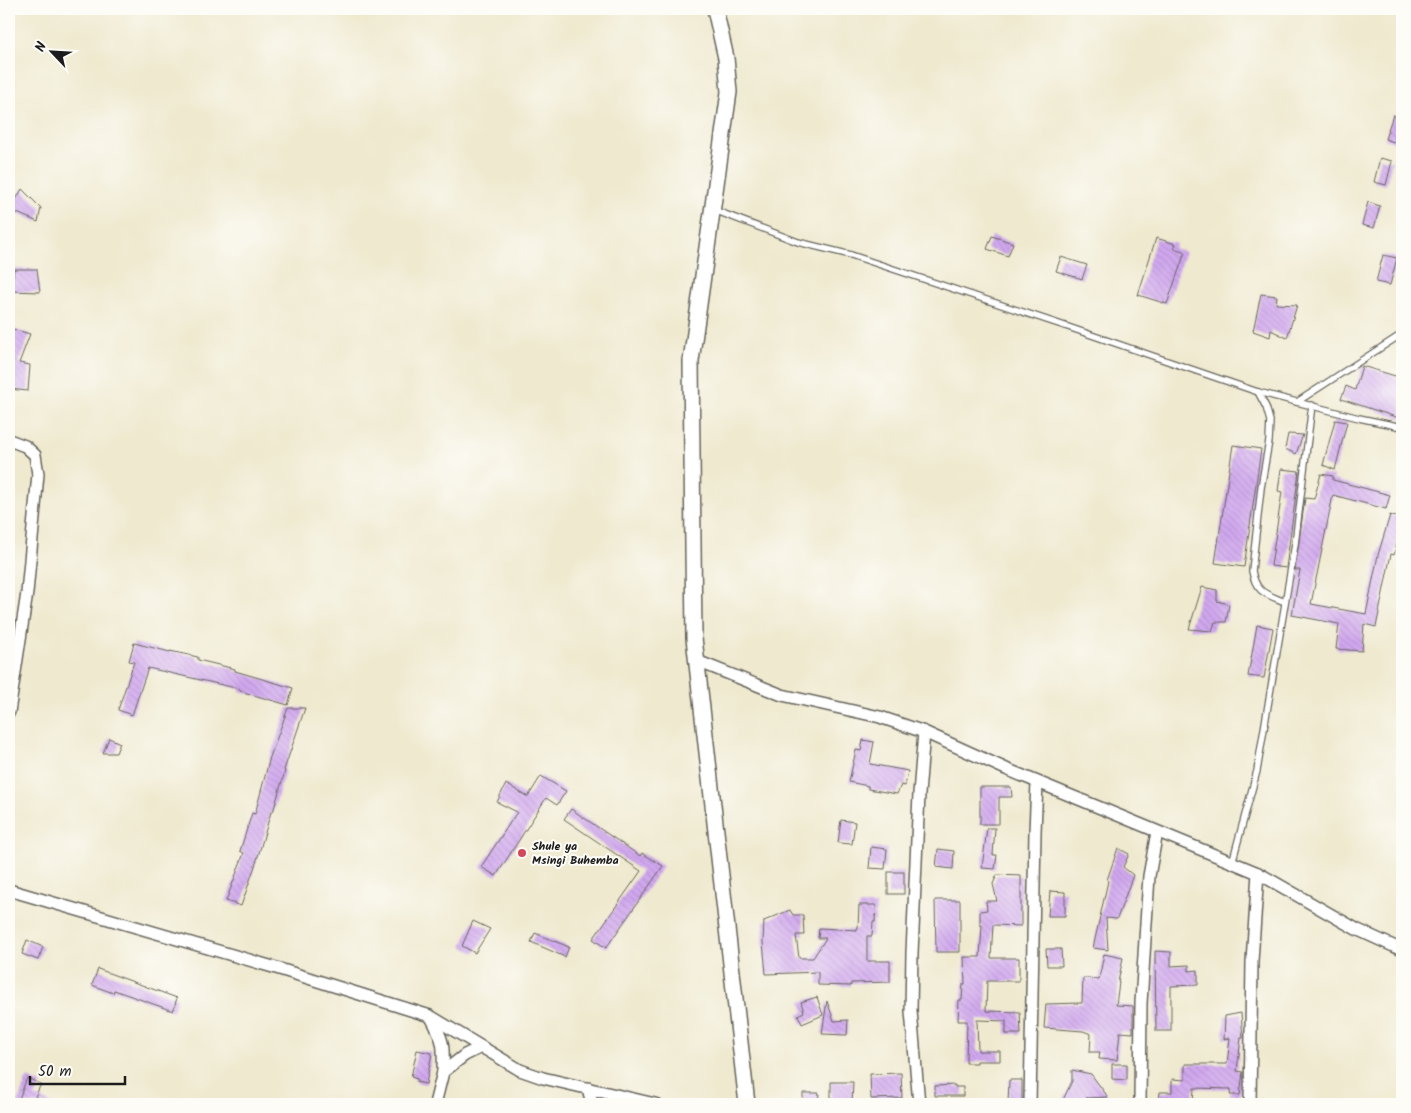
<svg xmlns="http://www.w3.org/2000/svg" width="1411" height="1113" viewBox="0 0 1411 1113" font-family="Kalam,sans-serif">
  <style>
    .building { fill: url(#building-back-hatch) }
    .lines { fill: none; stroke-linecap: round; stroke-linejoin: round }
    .service-casing { stroke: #66645b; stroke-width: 8 }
    .minor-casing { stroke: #66645b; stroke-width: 14 }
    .secondary-casing { stroke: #66645b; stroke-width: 18 }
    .service { stroke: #fff; stroke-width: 5.5 }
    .minor { stroke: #fff; stroke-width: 11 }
    .secondary { stroke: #fff; stroke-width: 15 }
    .poi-dot { fill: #d1495b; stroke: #fdfcf7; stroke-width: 2 }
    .labels { text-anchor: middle; stroke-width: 4; stroke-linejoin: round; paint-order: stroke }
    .poi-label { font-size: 12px; font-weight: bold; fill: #1c1c1c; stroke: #fdfcf7; text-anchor: start }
  </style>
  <defs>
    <pattern id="building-back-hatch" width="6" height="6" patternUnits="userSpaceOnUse" patternTransform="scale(1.25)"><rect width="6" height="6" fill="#d1a8ef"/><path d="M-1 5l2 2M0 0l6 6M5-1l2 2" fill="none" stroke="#b390cc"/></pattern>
  </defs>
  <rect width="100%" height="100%" fill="#fdfcf7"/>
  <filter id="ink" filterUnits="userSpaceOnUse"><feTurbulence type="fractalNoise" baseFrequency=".02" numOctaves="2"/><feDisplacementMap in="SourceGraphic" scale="10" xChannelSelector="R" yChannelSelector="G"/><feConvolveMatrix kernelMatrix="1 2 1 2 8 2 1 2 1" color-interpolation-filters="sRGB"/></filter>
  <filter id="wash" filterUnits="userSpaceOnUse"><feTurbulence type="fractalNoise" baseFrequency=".0096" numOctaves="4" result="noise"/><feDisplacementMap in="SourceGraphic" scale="20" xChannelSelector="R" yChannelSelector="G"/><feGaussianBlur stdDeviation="1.12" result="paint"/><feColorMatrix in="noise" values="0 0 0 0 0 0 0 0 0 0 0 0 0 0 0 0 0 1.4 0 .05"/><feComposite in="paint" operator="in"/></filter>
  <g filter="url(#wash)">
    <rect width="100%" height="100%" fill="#efe9cf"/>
    <g id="blocks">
      <g class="building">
        <polygon points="1393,115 1402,118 1402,126 1397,143 1385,139"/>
        <polygon points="1380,158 1392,161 1386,185 1374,182"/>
        <polygon points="22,189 41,208 38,222 10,210"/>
        <polygon points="1368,202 1380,206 1374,228 1362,225"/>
        <polygon points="992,236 1013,243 1008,256 987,249"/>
        <polygon points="1156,238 1176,244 1174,248 1185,252 1167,304 1138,295"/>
        <polygon points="1383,255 1397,258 1390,285 1376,282"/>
        <polygon points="1061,257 1087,265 1082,279 1056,271"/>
        <polygon points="14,269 37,269 40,292 11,291"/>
        <polygon points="1261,294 1277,296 1276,304 1297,305 1287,338 1271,330 1270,337 1253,331"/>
        <polygon points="9,328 30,334 19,363 30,365 28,391 9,389"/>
        <polygon points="1362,366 1402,378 1402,419 1341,399 1346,386 1355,390"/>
        <polygon points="1335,420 1347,422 1335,470 1323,465"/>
        <polygon points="1288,434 1303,435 1296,454 1285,449"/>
        <polygon points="1233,445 1261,449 1244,567 1215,563"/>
        <polygon points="1281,469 1299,471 1286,568 1271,566 1282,492 1278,491"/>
        <polygon points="1321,474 1333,476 1333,480 1390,495 1386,509 1333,495 1311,604 1366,614 1378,555 1390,515 1402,519 1402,526 1394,555 1391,554 1376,627 1364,624 1362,651 1336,649 1339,624 1292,615 1300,570 1295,570 1305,498 1314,499"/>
        <polygon points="1202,587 1217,590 1217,601 1229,604 1226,622 1215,622 1212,631 1189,629"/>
        <polygon points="1257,625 1273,628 1264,678 1248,676"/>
        <polygon points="134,643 170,652 170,651 198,657 198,660 235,669 235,671 293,688 288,705 240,691 240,689 148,668 132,715 118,710 134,662 129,661"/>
        <polygon points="288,708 305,708 284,770 285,771 273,812 271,812 256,863 241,906 226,901 244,853 240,851 252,813 255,814 270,757"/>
        <polygon points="109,738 120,743 116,753 103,753"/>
        <polygon points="863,740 874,742 870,764 908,771 905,786 901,785 897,794 868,789 868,786 849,782 856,750 861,751"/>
        <polygon points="541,776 566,791 557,805 546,798 496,876 481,867 517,812 497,802 506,784 528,797"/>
        <polygon points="980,787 1011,787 1012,797 999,797 999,824 980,824"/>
        <polygon points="571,809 640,856 642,853 663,866 606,948 593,939 641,871 564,819"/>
        <polygon points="841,820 855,822 852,844 838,843"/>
        <polygon points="987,828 995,828 993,855 997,855 995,869 982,868"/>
        <polygon points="871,847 887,849 885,869 869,868"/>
        <polygon points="1118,848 1129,854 1123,867 1133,875 1117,919 1106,918 1108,950 1093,948 1108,881 1107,880"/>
        <polygon points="938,849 954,851 953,869 936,867"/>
        <rect x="888" y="872" width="16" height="22"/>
        <polygon points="997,875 1021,876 1021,926 993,925 991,958 1019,958 1019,981 987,981 986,1011 1020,1012 1021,1034 1006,1034 1006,1021 977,1020 978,1051 1000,1051 1000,1061 977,1061 977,1063 966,1063 967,1021 958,1021 959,1000 962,1000 963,984 965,984 964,957 980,957 982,925 980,925 980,911 987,910 986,901 997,901 993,884"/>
        <polygon points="1050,891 1065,892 1065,916 1048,916"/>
        <polygon points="935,900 960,900 960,952 936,952"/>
        <polygon points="859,905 876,905 875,922 873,922 872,936 867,936 867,961 890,961 890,982 851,983 851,986 818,985 818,972 766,974 763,942 764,921 790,910 793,915 803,915 804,935 796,935 799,958 813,958 826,938 818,938 819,928 857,930 857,928 858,928"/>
        <polygon points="473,921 490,929 475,953 462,946"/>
        <polygon points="535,933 569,947 565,957 531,942"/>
        <polygon points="27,940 43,947 38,960 22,954"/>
        <polygon points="1046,949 1061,949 1062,966 1047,966"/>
        <polygon points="1155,951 1171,952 1171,966 1189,965 1189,971 1198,970 1198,985 1171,986 1171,1031 1156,1031"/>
        <polygon points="1104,954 1123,958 1118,982 1119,982 1116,1005 1133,1006 1133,1033 1120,1032 1117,1060 1099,1059 1100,1052 1090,1052 1091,1034 1083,1031 1044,1028 1046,1004 1082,1003 1083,978 1099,979"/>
        <polygon points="98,969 177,998 173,1011 114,990 113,993 92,985"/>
        <polygon points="817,997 823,1015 802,1024 798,1015 804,1012 801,1002"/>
        <polygon points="827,1001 834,1021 848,1020 847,1035 822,1034"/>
        <polygon points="1241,1013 1243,1038 1241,1038 1237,1071 1243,1072 1240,1095 1230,1095 1231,1089 1194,1088 1193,1104 1162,1104 1162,1103 1159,1102 1160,1092 1172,1092 1172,1079 1185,1080 1185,1064 1227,1064 1230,1038 1224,1039 1225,1016"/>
        <polygon points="417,1050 432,1053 426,1084 416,1082 417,1079 411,1077"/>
        <polygon points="1112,1064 1127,1064 1127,1080 1112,1079"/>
        <polygon points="1072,1070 1091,1074 1108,1097 1086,1098 1086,1104 1061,1104 1072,1081"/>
        <polygon points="901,1073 902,1098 871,1099 870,1074"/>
        <polygon points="27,1078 41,1084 35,1097 53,1104 17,1104"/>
        <polygon points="1009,1080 1022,1080 1022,1102 1008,1103"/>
        <polygon points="831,1082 853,1082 852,1104 831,1103"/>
        <polygon points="955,1085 955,1087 963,1087 963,1096 935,1096 935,1086"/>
        <polygon points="803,1093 819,1093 818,1104 803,1104"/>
      </g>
    </g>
  </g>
  <g filter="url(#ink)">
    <use href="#blocks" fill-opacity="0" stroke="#66645b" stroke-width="1"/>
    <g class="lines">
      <defs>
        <g id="service">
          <polyline points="714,210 798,242 851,255 1071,328 1258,392 1359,418 1402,427"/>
          <path d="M1258,392L1266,407L1270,421L1269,441L1261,488L1252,571C1256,593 1266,594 1285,602"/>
          <polyline points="1297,402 1402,334"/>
          <polyline points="1232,863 1257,771 1295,544 1312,405"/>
        </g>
        <g id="minor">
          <polyline points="9,440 25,446 35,455 38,474 27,593 9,712"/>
          <polyline points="697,661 782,695 880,717 924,732 1006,769 1258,873 1356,929 1402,950"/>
          <polyline points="9,890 273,967 430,1016 520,1070 543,1078 655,1104"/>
          <path d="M431,1017C444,1041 444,1045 443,1072"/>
          <polyline points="588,1088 592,1104"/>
          <polyline points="435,1104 443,1072 465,1055 481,1047"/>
          <polyline points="919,1104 911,1011 912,953 919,794 924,732"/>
          <polyline points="1030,1104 1035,832 1037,782"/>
          <polyline points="1140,1104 1141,1003 1149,876 1157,832"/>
          <polyline points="1250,1104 1252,961 1258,873"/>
        </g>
        <polyline id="secondary" points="715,9 726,58 729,92 691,361 694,638 747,1104"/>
      </defs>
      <use href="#service" class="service-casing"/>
      <use href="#minor" class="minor-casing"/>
      <use href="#secondary" class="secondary-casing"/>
      <use href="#service" class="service"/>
      <use href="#minor" class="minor"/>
      <use href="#secondary" class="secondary"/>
    </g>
  </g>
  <circle class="poi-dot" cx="522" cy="853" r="5"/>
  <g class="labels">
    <g class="poi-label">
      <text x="532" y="850">Shule ya<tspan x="532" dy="14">Msingi Buhemba</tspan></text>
    </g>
  </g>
  <rect width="1411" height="1113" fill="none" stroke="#fdfcf7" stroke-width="30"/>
  <g transform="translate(52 52) rotate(295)" stroke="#fdfcf7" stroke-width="4" paint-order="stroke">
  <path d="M0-4L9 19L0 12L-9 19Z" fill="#1c1c1c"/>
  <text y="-8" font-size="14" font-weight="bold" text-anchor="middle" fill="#1c1c1c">N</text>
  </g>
  <path d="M30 1076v8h95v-8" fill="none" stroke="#1c1c1c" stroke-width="2.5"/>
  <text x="38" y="1076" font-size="15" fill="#1c1c1c" stroke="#fdfcf7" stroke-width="4" paint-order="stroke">50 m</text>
</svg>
